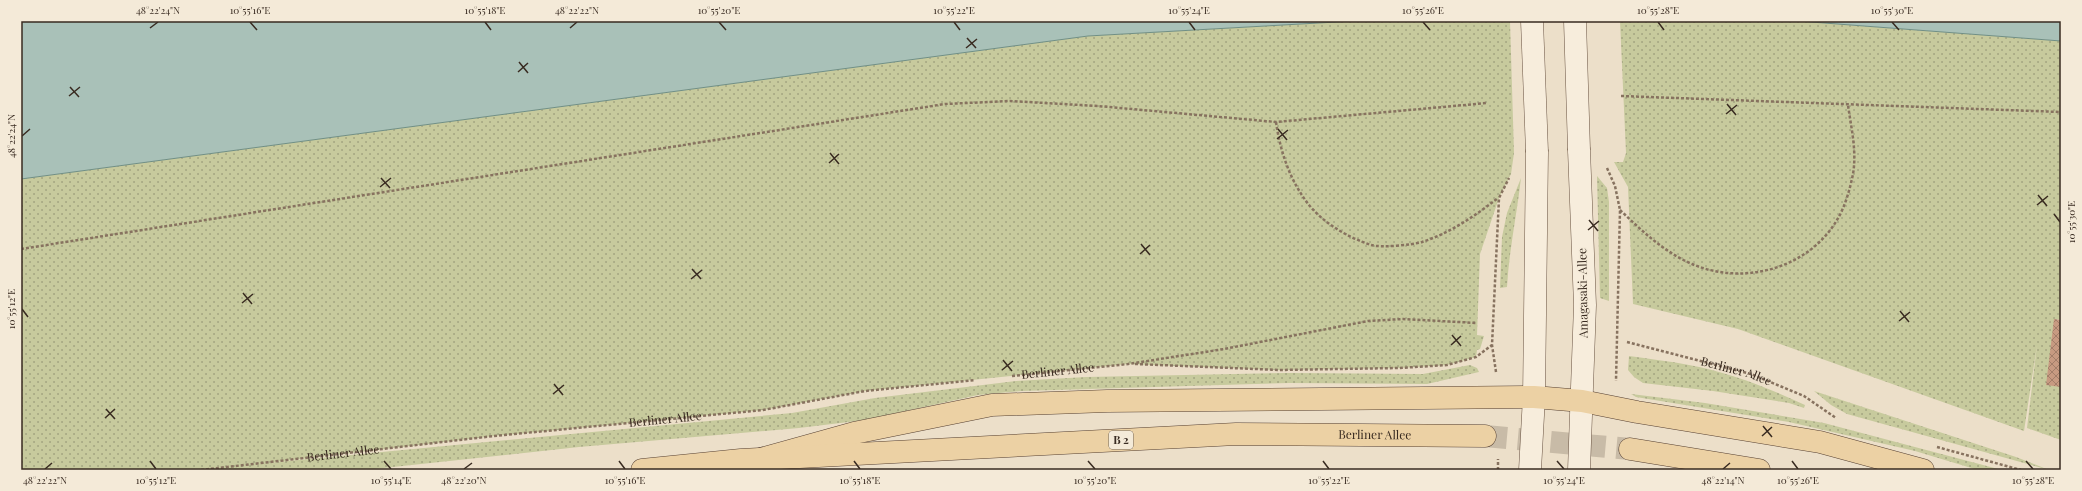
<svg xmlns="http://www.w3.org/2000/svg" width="2082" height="491" viewBox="0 0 2082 491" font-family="'Playfair Display',serif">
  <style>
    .grass { fill: url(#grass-dots) }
    .water { fill: #a9c1b8; stroke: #708f85 }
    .building { fill: url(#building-cross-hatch) }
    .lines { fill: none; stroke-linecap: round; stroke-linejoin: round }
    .primary-tunnel { stroke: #c8bba7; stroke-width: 22; stroke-dasharray: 22 11; stroke-linecap: butt }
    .secondary-casing { stroke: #695342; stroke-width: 23 }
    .primary-casing { stroke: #564032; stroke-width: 23 }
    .path { stroke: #87725f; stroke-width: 2.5; stroke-dasharray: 3 2; stroke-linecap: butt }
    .secondary { stroke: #f7eddc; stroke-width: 22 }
    .primary { stroke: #ecd1a4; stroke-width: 22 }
    .secondary-bridge-casing { stroke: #695342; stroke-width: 23; stroke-linecap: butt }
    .secondary-bridge { stroke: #f7eddc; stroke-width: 22 }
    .ticks { fill: none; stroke: #392b21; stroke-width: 1.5 }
    .labels { text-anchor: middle; stroke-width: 3; stroke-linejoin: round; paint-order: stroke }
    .shield { fill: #f4ead8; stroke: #716458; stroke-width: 1 }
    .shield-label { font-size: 11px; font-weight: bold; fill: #392b21 }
    .street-label { font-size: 12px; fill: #392b21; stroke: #f4ead8 }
    .neatline { fill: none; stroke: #392b21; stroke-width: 1.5 }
    .ticks-label { font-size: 10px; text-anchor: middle; fill: #392b21 }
  </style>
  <defs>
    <pattern id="grass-dots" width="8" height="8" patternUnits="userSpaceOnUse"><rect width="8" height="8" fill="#c7ca9d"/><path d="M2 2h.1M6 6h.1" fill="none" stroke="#a3a480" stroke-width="1.8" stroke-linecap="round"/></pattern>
    <pattern id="building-cross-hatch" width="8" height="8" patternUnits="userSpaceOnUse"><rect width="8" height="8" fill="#c79a81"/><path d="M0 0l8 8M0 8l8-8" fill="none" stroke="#a37e69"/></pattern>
  </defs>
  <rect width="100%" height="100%" fill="#ecdfc9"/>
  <g class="grass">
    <polygon points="1354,21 1510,21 1514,153 1511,174 1499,198 1480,254 1477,335 1484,336 1480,349 1477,350 1476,357 1447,365 1399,368 1279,370 1128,364 865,391 763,410 494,436 267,463 792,413 875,398 1016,381 1086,377 1288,373 1423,374 1470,365 1477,368 1479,372 1427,384 1289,383 1021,391 978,395 865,420 799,428 579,447 365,470 21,470 21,179 1088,36"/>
    <polygon points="1620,21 1796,21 2061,41 2061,320 2055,319 2061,387 2061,440 2027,428 2037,345 2024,431 1738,329 1633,304 1628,187 1614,162 1623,162 1626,153"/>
    <polygon points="1597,176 1607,188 1609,202 1609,301 1600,298"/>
    <path d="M1521,178C1517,214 1509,250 1507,287L1500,288L1502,237L1507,213Z"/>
    <path d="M1629,356C1649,359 1669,361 1689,365C1728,372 1769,388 1805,405L1804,408L1789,403L1713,391L1643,383L1634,377L1628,370Z"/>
    <polygon points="1814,391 2016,457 2049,470 1847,414 1831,405"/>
    <polygon points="1631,394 1705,403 1824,423 2002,470 1978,470 1915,451 1789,422 1636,397"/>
  </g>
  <g class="water">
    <polygon points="21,21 1354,21 1088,36 21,179"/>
    <polygon points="1798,21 2061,21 2061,41"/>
  </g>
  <polygon class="building" points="2054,319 2061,320 2061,387 2046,385"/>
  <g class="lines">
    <polyline class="primary-tunnel" points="1485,436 1630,449"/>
    <defs>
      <g id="secondary">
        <polyline points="1530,470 1534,397 1537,152"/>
        <polyline points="1579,470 1585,305 1579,150"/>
      </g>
      <g id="primary">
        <polyline points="1630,449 1759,470"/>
        <polyline points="757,460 854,433 992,405 1107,401 1534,397 1582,401 1637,412 1820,442 1923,470"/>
        <path id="s4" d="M642,470L741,460L1236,434L1485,436"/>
      </g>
    </defs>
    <use href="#secondary" class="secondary-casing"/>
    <use href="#primary" class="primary-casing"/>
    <g class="path">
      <polyline points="1621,96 2061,112"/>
      <path d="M1276,122C1280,150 1289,178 1306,201C1321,222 1347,237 1371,245C1381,248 1412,245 1422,242C1450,233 1475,216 1498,198"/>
      <polyline points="1607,168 1615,186 1620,210 1616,381"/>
      <path d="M1620,210C1642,231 1664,252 1692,264C1743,286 1808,269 1837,220C1845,207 1850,189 1853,174C1857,151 1851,127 1848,105"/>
      <polyline points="21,249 945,104 1010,101 1098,106 1276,122 1487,103"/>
      <path id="s1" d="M1627,342L1751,374L1804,396L1836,418"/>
      <polyline points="1135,364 1279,370 1399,368 1447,365 1476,357 1492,345"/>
      <polyline points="1496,372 1492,345 1499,198 1509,178"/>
      <path id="s2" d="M1012,376L1128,364L1224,349L1368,321L1403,319L1477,323"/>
      <polyline points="1937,447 2021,470"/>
      <path id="s3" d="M201,470L494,436L763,410L865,391L975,380"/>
      <polyline points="1498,470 1498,459"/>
    </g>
    <use href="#secondary" class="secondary"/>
    <use href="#primary" class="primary"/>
    <defs>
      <g id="secondary-bridge">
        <polyline points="1532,21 1537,152"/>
        <polyline points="1575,21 1579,150"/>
      </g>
    </defs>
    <use href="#secondary-bridge" class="secondary-bridge-casing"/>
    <use href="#secondary-bridge" class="secondary-bridge"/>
  </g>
  <path class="ticks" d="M250,22L257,30M485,22L491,30M719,22L726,30M954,22L960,30M1189,22L1195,30M1423,22L1430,30M1658,22L1664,30M1892,22L1899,30M150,28L158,22M570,28L577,22M967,38L976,48M966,48L977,39M519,62L528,73M518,72L528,63M70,87L79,97M69,96L80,87M1727,104L1736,115M1726,114L1737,105M1278,129L1287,140M22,136L30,129M1277,139L1288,130M830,153L839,164M829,163L839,154M381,178L390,188M380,187L391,178M2038,195L2047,206M2037,205L2048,196M2054,214L2060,222M1589,220L1598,231M1588,230L1599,221M1141,244L1150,255M1140,254L1150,245M692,269L701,279M691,279L702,270M243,293L252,304M242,303L253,294M22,309L28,317M1900,311L1909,322M1899,321L1910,312M1452,335L1461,346M1451,345L1461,336M1003,360L1012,371M1002,370L1013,361M554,384L563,395M553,394L564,385M106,409L115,419M105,418L115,409M1763,426L1772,437M1762,436L1772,427M150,461L156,469M384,461L391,469M619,461L625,469M854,461L860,469M1088,461L1095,469M1323,461L1329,469M1557,461L1564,469M1792,461L1798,469M2026,461L2033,469M45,469L52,463M464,469L472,463M1723,469L1730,463"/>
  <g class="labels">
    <rect class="shield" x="1109" y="431" width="24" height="18" rx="3"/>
    <g class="shield-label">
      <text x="1121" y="444">B 2</text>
    </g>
    <g class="street-label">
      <text transform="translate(1583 293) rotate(-91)" y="4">Amagasaki-Allee</text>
      <text dy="4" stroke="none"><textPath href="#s2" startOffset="46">Berliner Allee</textPath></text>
      <text dy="4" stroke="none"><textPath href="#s1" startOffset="113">Berliner Allee</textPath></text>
      <text dy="4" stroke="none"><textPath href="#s3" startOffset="467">Berliner Allee</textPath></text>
      <text dy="4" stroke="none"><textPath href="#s4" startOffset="734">Berliner Allee</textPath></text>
      <text dy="4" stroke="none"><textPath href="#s3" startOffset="143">Berliner Allee</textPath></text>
    </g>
  </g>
  <rect width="2082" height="491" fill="none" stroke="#f4ead8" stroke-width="44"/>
  <rect x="22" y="22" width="2038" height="447" class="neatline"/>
  <g class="ticks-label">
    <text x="158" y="14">48°22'24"N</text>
    <text x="250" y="14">10°55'16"E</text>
    <text x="485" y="14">10°55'18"E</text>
    <text x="577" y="14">48°22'22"N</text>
    <text x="719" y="14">10°55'20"E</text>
    <text x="954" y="14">10°55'22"E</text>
    <text x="1189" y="14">10°55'24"E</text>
    <text x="1423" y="14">10°55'26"E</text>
    <text x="1658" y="14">10°55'28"E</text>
    <text x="1892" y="14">10°55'30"E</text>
    <text transform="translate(11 136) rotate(-90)" y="4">48°22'24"N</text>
    <text transform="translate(2071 222) rotate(-90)" y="4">10°55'30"E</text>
    <text transform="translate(11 309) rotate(-90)" y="4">10°55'12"E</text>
    <text x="45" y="484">48°22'22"N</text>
    <text x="156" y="484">10°55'12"E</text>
    <text x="391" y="484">10°55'14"E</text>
    <text x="464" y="484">48°22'20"N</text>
    <text x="625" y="484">10°55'16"E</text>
    <text x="860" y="484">10°55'18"E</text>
    <text x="1095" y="484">10°55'20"E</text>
    <text x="1329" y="484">10°55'22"E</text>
    <text x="1564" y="484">10°55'24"E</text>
    <text x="1723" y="484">48°22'14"N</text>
    <text x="1798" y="484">10°55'26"E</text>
    <text x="2033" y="484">10°55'28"E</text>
  </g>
</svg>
